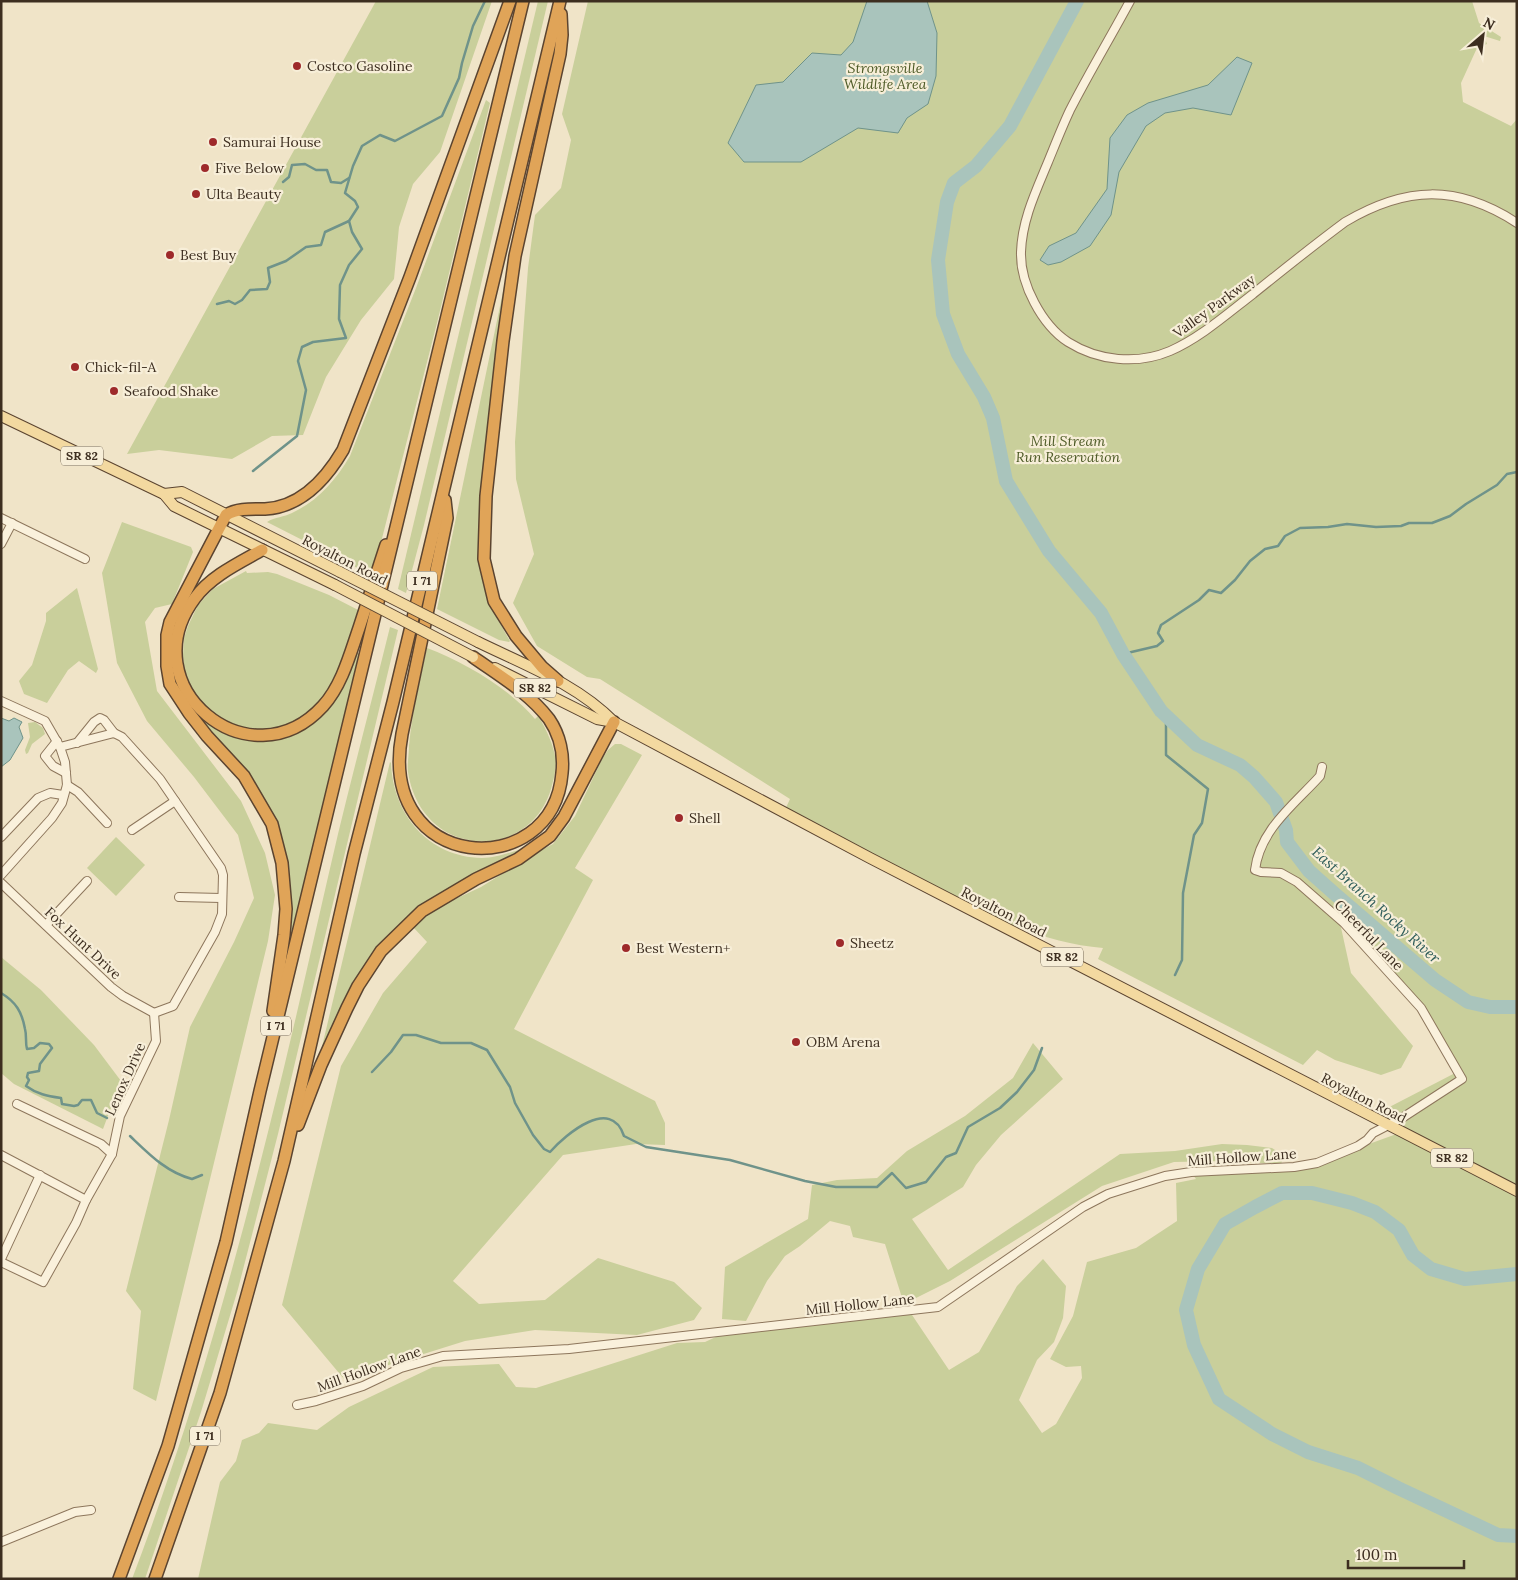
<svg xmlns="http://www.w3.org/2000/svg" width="1518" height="1580" viewBox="0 0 1518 1580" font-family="Lora,serif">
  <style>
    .green { fill: #c9cf9b }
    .water { fill: #a9c4bc; stroke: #6f938a }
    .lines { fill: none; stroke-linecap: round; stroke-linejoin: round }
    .stream { stroke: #6f938a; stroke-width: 2.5 }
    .river { stroke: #a9c4bc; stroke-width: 14 }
    .minor-casing { stroke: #8d765c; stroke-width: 10 }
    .major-casing { stroke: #5b4430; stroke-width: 12 }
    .highway-casing { stroke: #5b4430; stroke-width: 14 }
    .minor { stroke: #faf1dc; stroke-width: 8 }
    .major { stroke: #f3d9a0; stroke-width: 10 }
    .highway { stroke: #e0a458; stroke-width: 11 }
    .major-bridge-casing { stroke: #5b4430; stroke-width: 12; stroke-linecap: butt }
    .major-bridge { stroke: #f3d9a0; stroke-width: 10 }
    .poi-dot { fill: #9e2a2b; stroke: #f7eed8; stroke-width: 2 }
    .labels { text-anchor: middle; stroke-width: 4.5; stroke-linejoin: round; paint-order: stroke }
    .shield { fill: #f7eed8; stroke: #756857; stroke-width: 1 }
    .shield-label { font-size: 12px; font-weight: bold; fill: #3d2e20 }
    .poi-label { font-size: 14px; fill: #3d2e20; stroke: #f7eed8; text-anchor: start }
    .park-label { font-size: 14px; font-style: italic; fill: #4d5a26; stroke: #f7eed8 }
    .street-label { font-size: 14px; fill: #3d2e20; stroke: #f7eed8 }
    .water-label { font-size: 15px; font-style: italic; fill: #2f5d5a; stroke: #f7eed8 }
  </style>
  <rect width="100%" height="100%" fill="#f0e4c8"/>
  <g class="green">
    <polygon points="376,1 492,1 440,152 413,184 399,227 394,279 361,320 326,377 303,435 272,436 232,459 159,450 127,454"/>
    <polygon points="538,1 548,1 424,525 406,593 398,589"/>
    <path d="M588,1H1472L1479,23L1501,37L1500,41L1484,36L1487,44L1477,48L1461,83L1463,102L1511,126L1517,119V1579H198L220,1482L236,1461L242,1440L259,1433L268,1423L317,1430L349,1407L433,1367L499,1364L516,1387L536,1388L677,1343L705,1342L731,1330L908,1309L949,1370L979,1352L1017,1286L1043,1259L1066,1286L1063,1318L1054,1342L1037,1360L1019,1400L1042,1433L1056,1424L1082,1378L1081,1366L1066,1367L1050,1359L1073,1316L1087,1262L1136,1248L1177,1221L1176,1183L1196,1179L1193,1175L1303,1168L1402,1132L1372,1116L1459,1071L1435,1027L1340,923L1351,973L1413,1046L1401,1068L1381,1075L1335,1060L1317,1050L1303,1065L1098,959L1103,948C1038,943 977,910 919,881C874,858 829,835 784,812L790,799L600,679L587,677L537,646L513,603L534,554L516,479L515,442L528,268L535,215L561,188L571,140L562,114Z"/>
    <path d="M486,100L490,103L438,319L377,558L371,575L267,522C275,517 284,517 292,513C319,500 335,481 350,456L416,288Z"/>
    <path d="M505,282H508L480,556C484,591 493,611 510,641L509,642L499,640L437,609Z"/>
    <polygon points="122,522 191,547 193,552 172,604 155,608 145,622 157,691 241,801 265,853 275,895 268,941 156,1401 133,1389 141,1311 126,1291 169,1120 190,1027 234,942 254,898 238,835 194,777 147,721 117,663 102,573"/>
    <polygon points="246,571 247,573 268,572 277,574 329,595 362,612 334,683 318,703 297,722 268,731 240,728 214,716 196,698 185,675 183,655 184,638 188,626 198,605 213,589"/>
    <polygon points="77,588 98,669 96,673 79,661 68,670 47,703 24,694 19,681 32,665 46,621 46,613"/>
    <path d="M390,627L398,630L278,1134L238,1289L201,1412L145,1579H132C188,1432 231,1280 269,1128C294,1030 315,932 338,834C355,764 373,696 390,627Z"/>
    <path d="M427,648C464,662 509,688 535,719L538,716C547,730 554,746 556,762C556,769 554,778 552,785C541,832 492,855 448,833C425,820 412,798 408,772C407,764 409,754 409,746C412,712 420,681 427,648Z"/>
    <path d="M356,653H359L293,933L289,932L276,824L227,752L192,709C222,736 250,748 290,734C303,730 316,722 325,710C337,693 346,671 356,653Z"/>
    <polygon points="35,722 43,728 45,734 32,744 28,753 26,754 25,750 30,737 28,723"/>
    <polygon points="615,744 621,744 642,755 575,868 593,880 514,1029 655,1101 665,1123 665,1145 636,1144 563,1155 453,1281 479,1304 545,1300 598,1258 674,1282 702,1308 694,1320 637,1335 535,1330 465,1341 344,1379 282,1305 341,1066 383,993 427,942 413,927 434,909 481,887 536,853 553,844 575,816 602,759 608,750"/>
    <path d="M390,762L391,763C393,814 428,857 482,858C494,858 508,853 519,850V852L384,943L319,1059Z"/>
    <polygon points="116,837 145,865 116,896 87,868"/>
    <polygon points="1,957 41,990 94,1045 121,1081 103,1129 14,1084 1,1073"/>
    <polygon points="1033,1043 1063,1079 1001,1135 976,1165 963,1187 912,1219 948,1270 1120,1154 1175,1151 1222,1144 1247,1145 1272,1148 1284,1156 1281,1164 1222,1161 1174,1162 1102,1186 950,1281 904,1304 885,1244 853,1237 850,1226 830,1221 800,1246 785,1256 767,1281 746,1321 722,1319 725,1267 808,1219 812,1185 837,1180 877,1178 907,1151 965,1116 1013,1078"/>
  </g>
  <g class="water">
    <polygon points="867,1 927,1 937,33 936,76 928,104 907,118 898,133 858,128 801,162 744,162 728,143 756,85 783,82 812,53 841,55 853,42"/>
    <polygon points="1237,57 1252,63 1231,115 1193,108 1165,113 1146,126 1119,172 1111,215 1090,246 1061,262 1048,265 1040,260 1049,246 1076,233 1107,189 1110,138 1127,115 1148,103 1208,85"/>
    <polygon points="1,718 9,721 14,718 22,722 19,727 23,738 10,760 1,767"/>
  </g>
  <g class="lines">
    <g class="stream">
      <polyline points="283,182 289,177 292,165 305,164 316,170 327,170 331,182 341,183 349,178"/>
      <polyline points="217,304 229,301 235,304 242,300 250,290 267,289 270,282 268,268 286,261 306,247 321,245 325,232 349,221"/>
      <polyline points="253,471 297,436 306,390 298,361 302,347 313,342 346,338 339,319 340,285 349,265 362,249 352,232 349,221 358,207 355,201 345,193 353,166 362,146 380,135 395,141 442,116 459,78 462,63 473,26 485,1"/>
      <polyline points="1123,654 1157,646 1163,641 1158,633 1161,625 1199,600 1209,590 1221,593 1235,580 1250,561 1265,549 1278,546 1285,536 1300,528 1328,527 1347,524 1376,527 1401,526 1409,523 1432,523 1450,516 1466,504 1497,485 1507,474 1517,472"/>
      <polyline points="1166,716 1166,755 1208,789 1202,823 1194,835 1183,893 1182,960 1175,975"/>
      <path d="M1,993C16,1002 22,1012 25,1029C27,1036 25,1042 27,1049L34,1048L40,1043L49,1044L52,1048L40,1064L39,1071L28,1073L27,1077L29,1080L26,1086C37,1094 47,1096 61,1098L62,1104L74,1106L78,1105L82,1100H91L97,1113L107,1118"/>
      <path d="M372,1072L391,1052L403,1035H416L441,1043H471L487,1050L510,1087L515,1103L533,1135L544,1149L550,1152C566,1134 611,1096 624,1136L646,1147L730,1160L805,1181L836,1187H877L892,1173L906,1188L926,1182L946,1157L956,1153L968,1127L1000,1108L1017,1092L1034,1070L1042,1048"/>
      <path d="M130,1136C149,1154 166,1172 192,1179L202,1175"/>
    </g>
    <g class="river">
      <polyline points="1077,1 1010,126 976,166 954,183 947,202 938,260 943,314 958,354 984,397 993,418 1006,481 1049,551 1101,613 1123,654 1161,711 1197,745 1240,765 1254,777 1276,802 1286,830 1287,842 1309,871 1336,895 1435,980 1468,1002 1490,1007 1517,1007"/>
      <polyline points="1517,1274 1465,1279 1431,1269 1413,1255 1399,1230 1375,1212 1352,1203 1312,1193 1282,1193 1255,1207 1225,1224 1198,1269 1186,1310 1194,1345 1219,1399 1272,1434 1308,1452 1358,1468 1398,1488 1498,1535 1517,1536"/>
    </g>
    <defs>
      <g id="minor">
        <path d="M1130,1C1110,38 1089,73 1070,110C1062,127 1055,145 1048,162C1036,191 1022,220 1021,252C1020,284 1042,325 1068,342C1098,361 1137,365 1170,351C1200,338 1227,314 1253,294C1284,269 1314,245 1345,222C1406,186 1457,184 1517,223"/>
        <polyline points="1,518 85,559"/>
        <polyline points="1,544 12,523"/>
        <polyline points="1,701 45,721 60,747 65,762 67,785 62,803 52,818 1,875"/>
        <polyline points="57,741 45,756 53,766 66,773"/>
        <polyline points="77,743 94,722 100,718 104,720 114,733"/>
        <polyline points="60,747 114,733 122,737 160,779 221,868 223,875 222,914 215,932 173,1006 154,1013"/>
        <polyline points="67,785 78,792 107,823"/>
        <polyline points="132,830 175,801"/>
        <polyline points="1,837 38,798 50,793 63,795"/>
        <polyline points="1,883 111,987 123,996 154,1013"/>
        <polyline points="179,897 221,898"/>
        <polyline points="46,925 87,881"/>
        <polyline points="17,1104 101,1144 112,1154 86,1200"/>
        <polyline points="112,1154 120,1116 156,1041 154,1013"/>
        <polyline points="1,1155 86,1200 76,1223 43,1282 1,1262"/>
        <polyline points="1,1259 40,1175"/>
        <path d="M297,1405L316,1401L363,1386L401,1368L443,1356L569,1349L938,1307L1083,1207L1108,1194L1165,1176L1191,1172L1294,1167L1317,1163L1358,1146L1367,1140L1373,1133L1402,1118L1462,1079L1421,1008L1344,923L1297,882L1281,873L1261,872L1255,870C1260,829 1295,804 1320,776L1322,767"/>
        <polyline points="1,1542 75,1512 91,1510"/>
      </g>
      <g id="major">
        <polyline points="1,416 164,494 174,506 335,585"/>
        <polyline points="164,494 182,492 340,572"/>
        <path d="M478,642C525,665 577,684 614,722L870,858L1517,1191"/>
        <polyline points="495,668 597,719 614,722"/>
      </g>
      <g id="highway">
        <path d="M445,500L447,518L402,734C376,873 553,884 562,773C564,755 560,735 549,719C529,693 500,676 473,657"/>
        <path d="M262,550C239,563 211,576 195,598C129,686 250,786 323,706C342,685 350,654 359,628C368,600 377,573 386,545"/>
        <polyline points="558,681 542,667 516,636 494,601 484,559 486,496 503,341 515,256 560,54 562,35 561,14"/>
        <path d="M273,1011L284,935L286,909L282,863L272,824L244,776L207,736L189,713L170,684L167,666V635L170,622L226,515C237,508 252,509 265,509C301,507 326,479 343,450L410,277L510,1"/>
        <polyline points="298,1125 321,1065 347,1008 358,986 381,951 422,911 476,879 518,859 550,836 564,817 614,722"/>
        <polyline points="119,1579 168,1446 226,1242 260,1091 523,1"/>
        <polyline points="155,1579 220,1393 284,1161 354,854 393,702 560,1"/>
      </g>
    </defs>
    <use href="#minor" class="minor-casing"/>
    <use href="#major" class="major-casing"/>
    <use href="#highway" class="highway-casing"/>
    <use href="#minor" class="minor"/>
    <use href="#major" class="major"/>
    <use href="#highway" class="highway"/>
    <defs>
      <g id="major-bridge">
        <polyline points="340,572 478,642"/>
        <polyline points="335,585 473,657"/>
      </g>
    </defs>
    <use href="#major-bridge" class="major-bridge-casing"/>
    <use href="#major-bridge" class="major-bridge"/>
  </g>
  <g class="poi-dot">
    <circle cx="297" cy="66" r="5"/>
    <circle cx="213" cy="142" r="5"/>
    <circle cx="205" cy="168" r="5"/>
    <circle cx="196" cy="194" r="5"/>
    <circle cx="170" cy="255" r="5"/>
    <circle cx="75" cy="367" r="5"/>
    <circle cx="114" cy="391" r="5"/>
    <circle cx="679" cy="818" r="5"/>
    <circle cx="840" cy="943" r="5"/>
    <circle cx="626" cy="948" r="5"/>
    <circle cx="796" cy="1042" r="5"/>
  </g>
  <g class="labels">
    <g class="shield">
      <rect x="61" y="446.5" width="42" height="19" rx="4"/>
      <rect x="407" y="571.5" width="30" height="19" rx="4"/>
      <rect x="514" y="678.5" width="42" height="19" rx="4"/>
      <rect x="1041" y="947.5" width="42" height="19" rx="4"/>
      <rect x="261" y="1016.5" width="30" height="19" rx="4"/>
      <rect x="1431" y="1148.5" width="42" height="19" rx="4"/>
      <rect x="190" y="1426.5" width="30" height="19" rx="4"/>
    </g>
    <g class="shield-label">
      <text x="82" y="460">SR 82</text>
      <text x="422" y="585">I 71</text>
      <text x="535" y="692">SR 82</text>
      <text x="1062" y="961">SR 82</text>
      <text x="276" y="1030">I 71</text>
      <text x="1452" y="1162">SR 82</text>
      <text x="205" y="1440">I 71</text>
    </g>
    <g class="poi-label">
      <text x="307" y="71">Costco Gasoline</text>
      <text x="223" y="147">Samurai House</text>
      <text x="215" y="173">Five Below</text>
      <text x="206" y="199">Ulta Beauty</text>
      <text x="180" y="260">Best Buy</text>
      <text x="85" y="372">Chick-fil-A</text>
      <text x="124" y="396">Seafood Shake</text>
      <text x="689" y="823">Shell</text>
      <text x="850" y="948">Sheetz</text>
      <text x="636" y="953">Best Western+</text>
      <text x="806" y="1047">OBM Arena</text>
    </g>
    <g class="park-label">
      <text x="885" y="73">Strongsville<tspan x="885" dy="16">Wildlife Area</tspan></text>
      <text x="1068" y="446">Mill Stream<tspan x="1068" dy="16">Run Reservation</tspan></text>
    </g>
    <g class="street-label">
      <text transform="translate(1214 306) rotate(-36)" y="5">Valley Parkway</text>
      <text transform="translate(345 560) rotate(27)" y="5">Royalton Road</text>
      <text transform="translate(1004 912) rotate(27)" y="5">Royalton Road</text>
      <text transform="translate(1369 935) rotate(46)" y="5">Cheerful Lane</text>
      <text transform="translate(83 943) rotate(43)" y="5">Fox Hunt Drive</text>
      <text transform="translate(125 1079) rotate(-66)" y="5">Lenox Drive</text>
      <text transform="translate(1364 1098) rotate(27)" y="5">Royalton Road</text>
      <text transform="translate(1242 1157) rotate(-4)" y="5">Mill Hollow Lane</text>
      <text transform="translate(860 1304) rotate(-6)" y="5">Mill Hollow Lane</text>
      <text transform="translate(369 1369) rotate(-20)" y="5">Mill Hollow Lane</text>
    </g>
    <g class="water-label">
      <text transform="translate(1376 905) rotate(42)" y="5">East Branch Rocky River</text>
    </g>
  </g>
  <rect width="1518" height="1580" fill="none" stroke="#3d2e20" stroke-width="5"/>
  <g transform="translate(1483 35) rotate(28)" stroke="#f7eed8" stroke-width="4" paint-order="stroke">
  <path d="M0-4L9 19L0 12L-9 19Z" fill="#3d2e20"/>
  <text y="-8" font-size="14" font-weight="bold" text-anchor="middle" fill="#3d2e20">N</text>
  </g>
  <path d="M1348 1560v8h116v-8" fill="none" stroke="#3d2e20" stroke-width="2.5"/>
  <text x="1356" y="1560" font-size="15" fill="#3d2e20" stroke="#f7eed8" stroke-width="4" paint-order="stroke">100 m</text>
</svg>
